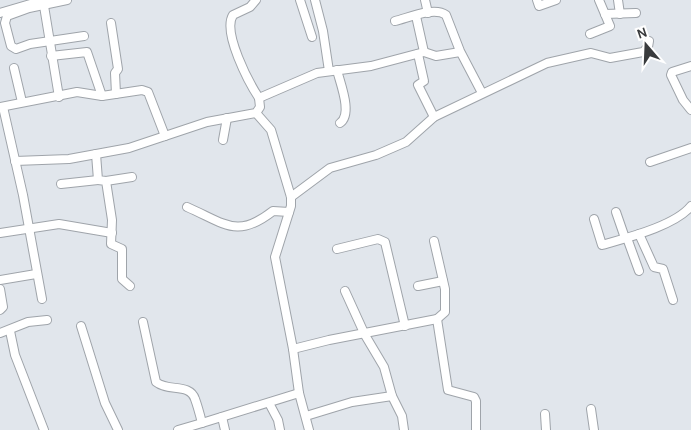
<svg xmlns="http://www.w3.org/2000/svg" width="691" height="430" viewBox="0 0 691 430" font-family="Karla,sans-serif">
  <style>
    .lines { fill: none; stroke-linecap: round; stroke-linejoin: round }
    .minor-casing { stroke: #9fa4aa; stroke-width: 10 }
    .minor { stroke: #fff; stroke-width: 8 }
  </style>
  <rect width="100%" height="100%" fill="#e1e6ec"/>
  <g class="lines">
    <defs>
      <g id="minor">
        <polyline points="67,0 29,8 7,16 5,23 11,46 16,49 30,44 84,36"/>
        <polyline points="300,0 312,37"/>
        <polyline points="315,0 323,31 329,71"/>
        <polyline points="425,0 428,13"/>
        <polyline points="537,0 539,6 556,0"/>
        <polyline points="618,0 620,14"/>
        <polyline points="44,6 59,97"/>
        <polyline points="0,13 44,0"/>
        <polyline points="605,14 636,13"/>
        <path d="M395,21C408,18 434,6 446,15L460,51L482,93"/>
        <polyline points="111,23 118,69 115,73 116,94"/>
        <polyline points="590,34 610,26 599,0"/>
        <polyline points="424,52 436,56 460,52"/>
        <polyline points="418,54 424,81 418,85 434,117"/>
        <polyline points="51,56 87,52 102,96"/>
        <polyline points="691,66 672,72 671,75 683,100 691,110"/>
        <polyline points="14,68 22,102"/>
        <path d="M337,70C340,83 353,114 340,123"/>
        <polyline points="259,98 317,73 371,66 424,52 416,16"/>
        <polyline points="0,107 77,92 102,96 142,90 148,92 165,136"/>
        <polyline points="3,107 23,195 42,299"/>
        <polyline points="256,113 271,130 291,197 291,206 275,257 293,349 299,393 309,430"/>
        <polyline points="223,140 227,118"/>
        <polyline points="96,154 98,180 106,181 112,220 111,244 122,249 122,279 130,286"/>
        <path d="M15,161L69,159L129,148L207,122L256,113L260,107L259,98C249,83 222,32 233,15L250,7L256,0"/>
        <polyline points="650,162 691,148"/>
        <polyline points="106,181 132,177"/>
        <polyline points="61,184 98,180"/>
        <polyline points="291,197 330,168 376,155 406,142 434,117 547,63 591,53 610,58 643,52 648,47 649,41"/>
        <path d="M187,207C226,224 237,239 273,211L289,212"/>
        <polyline points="616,212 625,238"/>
        <path d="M594,219L602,245C626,238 675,226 691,206"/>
        <polyline points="0,233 59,224 112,233"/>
        <polyline points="639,234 654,267 663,269 673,300"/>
        <polyline points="627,238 639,271"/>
        <polyline points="337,249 378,239 385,242 405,326"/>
        <polyline points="0,280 36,274"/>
        <polyline points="418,286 443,281"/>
        <polyline points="0,289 3,307 0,310"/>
        <polyline points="345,291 365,335 384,367 392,396 402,416 404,430"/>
        <polyline points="437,319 448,390 474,397 476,401 476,430"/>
        <path d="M143,322L156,382C168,392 190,383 195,399C198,407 200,415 202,423L299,393"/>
        <polyline points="81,326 105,403 118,430"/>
        <polyline points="10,331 15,355 44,430"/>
        <polyline points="0,333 28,322 47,320"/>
        <polyline points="293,349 329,340 437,319 445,312 445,289 434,241"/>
        <polyline points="269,403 278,420 280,430"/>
        <polyline points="591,409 594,430"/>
        <polyline points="545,414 546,430"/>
        <polyline points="306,416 352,402 392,396"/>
        <polyline points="222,417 225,430"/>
        <polyline points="178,430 202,423"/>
      </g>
    </defs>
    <use href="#minor" class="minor-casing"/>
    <use href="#minor" class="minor"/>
  </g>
  <g transform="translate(646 45) rotate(341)" stroke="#ffffff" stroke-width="4" paint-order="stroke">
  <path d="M0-4L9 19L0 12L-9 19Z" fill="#393b3d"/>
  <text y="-8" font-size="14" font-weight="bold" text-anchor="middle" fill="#393b3d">N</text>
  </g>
</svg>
